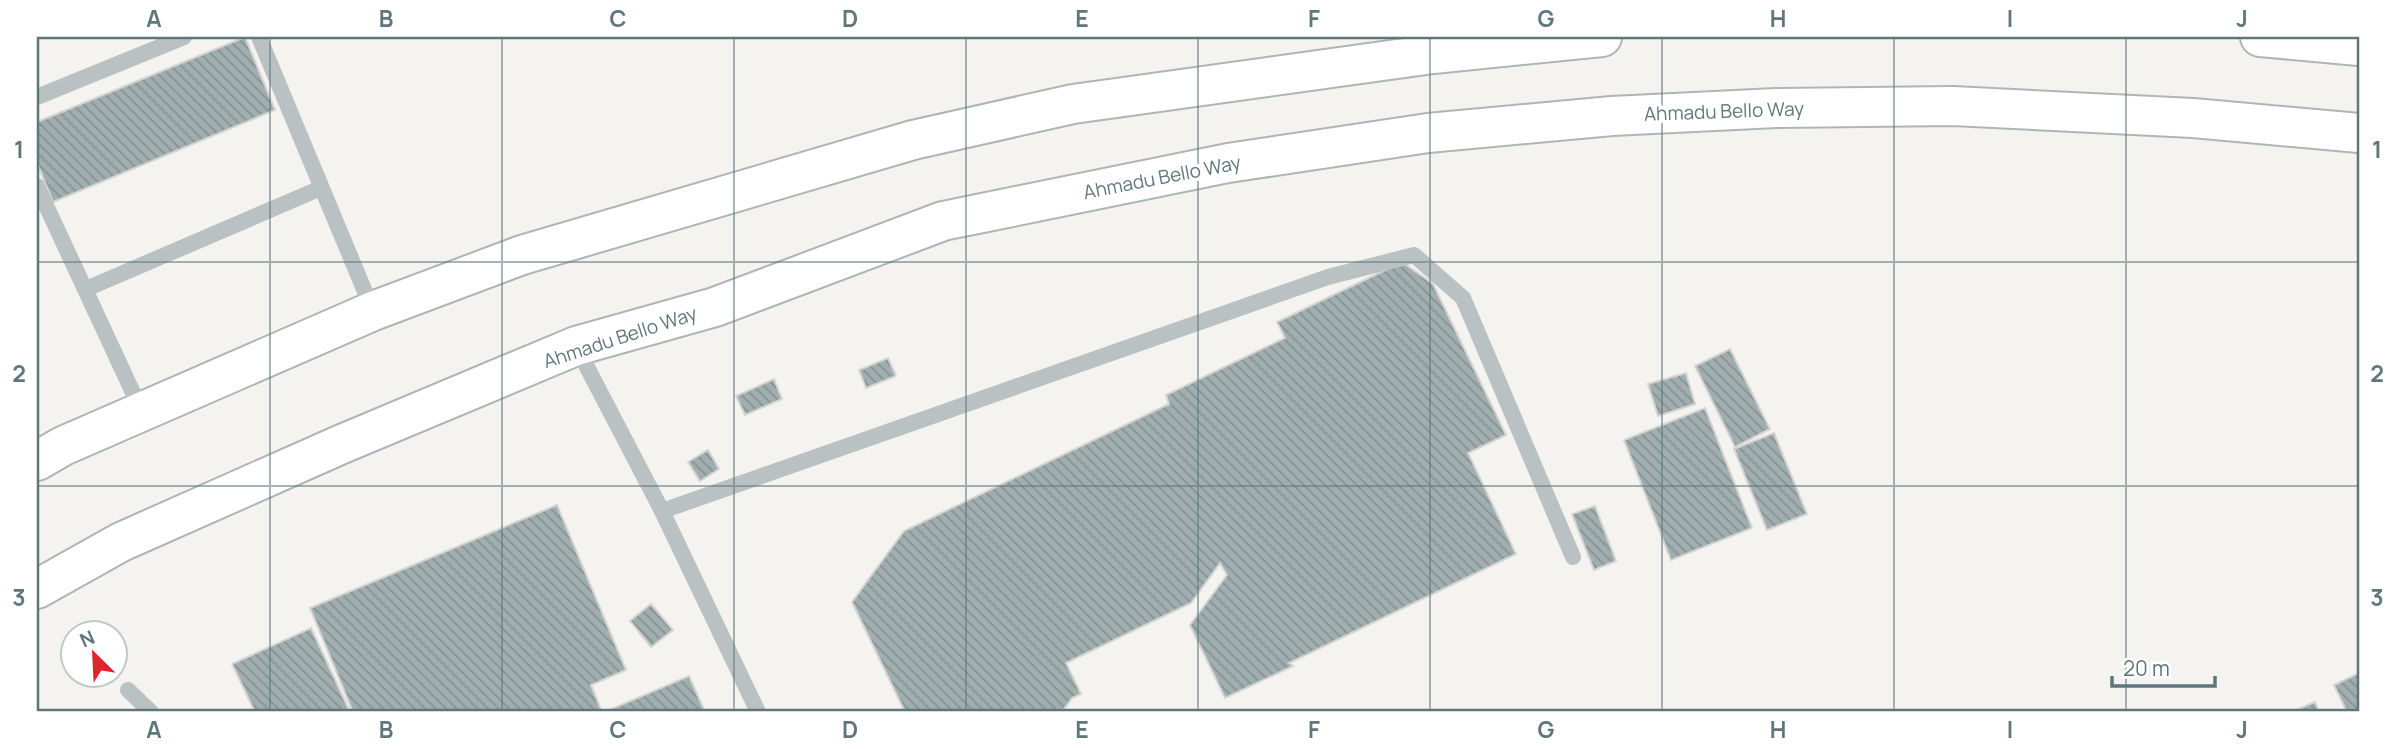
<svg xmlns="http://www.w3.org/2000/svg" width="2396" height="749" viewBox="0 0 2396 749" font-family="Manrope,sans-serif">
  <style>
    .building { fill: url(#building-back-hatch); stroke: #d5d4d3; stroke-width: 2 }
    .lines { fill: none; stroke-linecap: round; stroke-linejoin: round }
    .primary-casing { stroke: #aeb5b7; stroke-width: 42 }
    .lane { stroke: #bac1c3; stroke-width: 16 }
    .primary { stroke: #fff; stroke-width: 38 }
    .grid { fill: none; stroke: #5f777b; stroke-width: 2; stroke-opacity: 0.55 }
    .labels { text-anchor: middle; stroke-width: 7; stroke-linejoin: round; paint-order: stroke }
    .street-label { font-size: 19px; fill: #5f777b; stroke: #fff }
    .neatline { fill: none; stroke: #5f777b; stroke-width: 2.5 }
    .grid-label { font-size: 23px; text-anchor: middle; font-weight: bold; fill: #5f777b }
  </style>
  <defs>
    <pattern id="building-back-hatch" width="6" height="6" patternUnits="userSpaceOnUse" patternTransform="scale(1.75)"><rect width="6" height="6" fill="#a1aeb0"/><path d="M-1 5l2 2M0 0l6 6M5-1l2 2" fill="none" stroke="#869294"/></pattern>
  </defs>
  <rect width="100%" height="100%" fill="#f4f3f0"/>
  <g class="building">
    <polygon points="245,37 275,110 53,202 37,163 37,122"/>
    <polygon points="1402,262 1433,284 1506,435 1468,453 1516,554 1289,663 1293,666 1225,698 1190,625 1227,575 1220,563 1191,603 1066,663 1081,694 1072,698 1062,712 905,712 852,602 904,531 1169,404 1166,395 1285,338 1277,322"/>
    <polygon points="1730,349 1770,429 1735,447 1695,366"/>
    <polygon points="888,358 896,376 866,388 859,370"/>
    <polygon points="1686,373 1695,404 1658,416 1648,384"/>
    <polygon points="774,379 782,399 745,415 736,396"/>
    <polygon points="1705,408 1752,528 1671,560 1624,440"/>
    <polygon points="1774,433 1807,514 1767,530 1734,449"/>
    <polygon points="708,450 719,469 700,481 688,462"/>
    <polygon points="557,505 626,670 591,685 602,712 353,712 310,608"/>
    <polygon points="1595,506 1616,561 1594,570 1572,514"/>
    <polygon points="651,604 673,630 651,647 630,621"/>
    <polygon points="311,628 350,712 255,712 232,664"/>
    <polygon points="2359,673 2359,712 2347,712 2334,685"/>
    <polygon points="689,676 705,712 610,712 609,710"/>
    <polygon points="2315,702 2319,712 2291,712"/>
  </g>
  <g class="lines">
    <defs>
      <g id="primary">
        <polyline points="2260,37 2359,46"/>
        <polyline points="37,461 63,446 373,311 522,255 913,140 1073,104 1433,54 1602,37"/>
        <polyline points="37,589 121,542 342,444 576,346 715,307 943,221 1228,163 1428,133 1612,116 1776,108 1953,106 2193,118 2359,133"/>
      </g>
    </defs>
    <use href="#primary" class="primary-casing"/>
    <g class="lane">
      <polyline points="259,37 373,311"/>
      <polyline points="37,97 184,37"/>
      <polyline points="37,186 142,412"/>
      <polyline points="86,289 321,188"/>
      <polyline points="576,346 662,511 758,712"/>
      <polyline points="662,511 1328,277 1414,255 1463,298 1573,557"/>
      <polyline points="128,690 151,712"/>
    </g>
    <use href="#primary" class="primary"/>
  </g>
  <path class="grid" d="M270,37V712M502,37V712M734,37V712M966,37V712M1198,37V712M1430,37V712M1662,37V712M1894,37V712M2126,37V712M37,262H2359M37,486H2359"/>
  <g class="labels">
    <g class="street-label">
      <text transform="translate(1724 111) rotate(-2)" y="7">Ahmadu Bello Way</text>
      <text transform="translate(1162 177) rotate(-11)" y="7">Ahmadu Bello Way</text>
      <text transform="translate(620 337) rotate(-18)" y="7">Ahmadu Bello Way</text>
    </g>
  </g>
  <rect width="2396" height="749" fill="none" stroke="#ffffff" stroke-width="77"/>
  <g transform="translate(94 654) rotate(336)"><circle r="33" fill="#ffffff" stroke="#bfc9ca" stroke-width="2"/>
  <path d="M0-5L12 26L0 18L-12 26Z" fill="#e1232e"/>
  <text y="-10" font-size="19" font-weight="bold" text-anchor="middle" fill="#5f777b">N</text>
  </g>
  <path d="M2112 676v10h103v-10" fill="none" stroke="#5f777b" stroke-width="3.5"/>
  <text x="2123" y="676" font-size="21" fill="#5f777b" stroke="#ffffff" stroke-width="5" paint-order="stroke">20 m</text>
  <rect x="38" y="38" width="2320" height="672" class="neatline"/>
  <g class="grid-label">
    <text x="154" y="27">A</text>
    <text x="386" y="27">B</text>
    <text x="618" y="27">C</text>
    <text x="850" y="27">D</text>
    <text x="1082" y="27">E</text>
    <text x="1314" y="27">F</text>
    <text x="1546" y="27">G</text>
    <text x="1778" y="27">H</text>
    <text x="2010" y="27">I</text>
    <text x="2242" y="27">J</text>
    <text x="19" y="158">1</text>
    <text x="2377" y="158">1</text>
    <text x="19" y="382">2</text>
    <text x="2377" y="382">2</text>
    <text x="19" y="606">3</text>
    <text x="2377" y="606">3</text>
    <text x="154" y="738">A</text>
    <text x="386" y="738">B</text>
    <text x="618" y="738">C</text>
    <text x="850" y="738">D</text>
    <text x="1082" y="738">E</text>
    <text x="1314" y="738">F</text>
    <text x="1546" y="738">G</text>
    <text x="1778" y="738">H</text>
    <text x="2010" y="738">I</text>
    <text x="2242" y="738">J</text>
  </g>
</svg>
